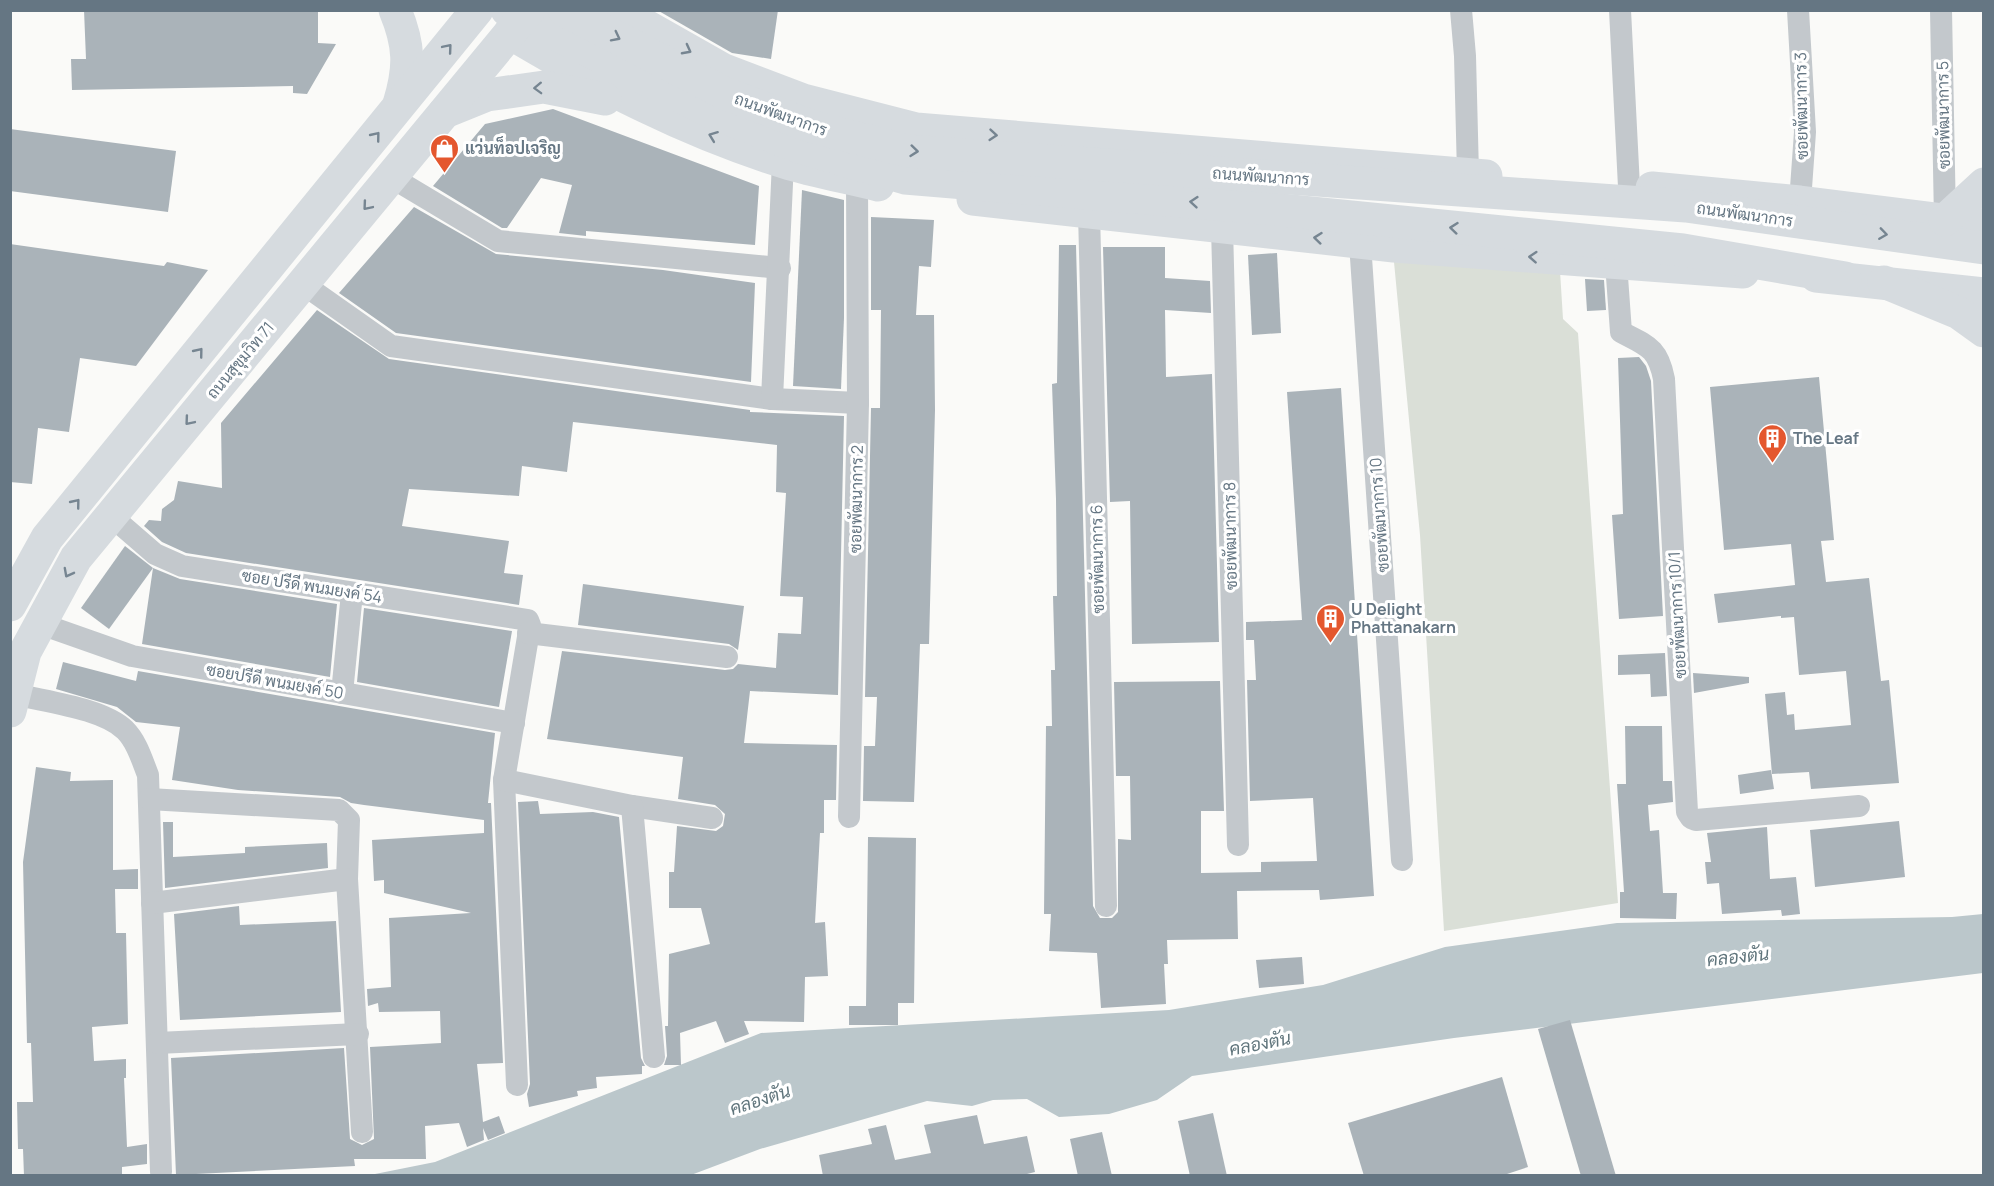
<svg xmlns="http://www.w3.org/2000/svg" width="1994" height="1186" viewBox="0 0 1994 1186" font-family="Manrope,Sarabun,sans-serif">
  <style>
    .green { fill: #dadfd7 }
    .water { fill: #bbc7cb }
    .building { fill: #aab3b9 }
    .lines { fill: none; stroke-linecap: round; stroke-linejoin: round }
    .minor { stroke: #c3c8cc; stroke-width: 22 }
    .secondary { stroke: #d6dbdf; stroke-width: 33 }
    .primary { stroke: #d6dbdf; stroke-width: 33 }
    .motorway { stroke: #d6dbdf; stroke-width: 33 }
    .oneway { stroke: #768591 }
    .labels { text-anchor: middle; stroke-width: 6; stroke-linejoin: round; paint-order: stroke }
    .street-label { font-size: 16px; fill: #657683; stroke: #fff }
    .poi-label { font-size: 16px; font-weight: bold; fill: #657683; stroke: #fff; text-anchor: start }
    .water-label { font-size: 18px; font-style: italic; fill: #60757c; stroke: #fff }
  </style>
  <rect width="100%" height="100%" fill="#fafaf8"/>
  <polygon class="green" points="1394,262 1560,271 1563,319 1578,333 1618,903 1444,931 1420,535"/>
  <polygon class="water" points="1983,914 1983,973 1454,1038 1192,1076 1157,1100 1109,1114 1059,1117 1027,1099 993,1100 972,1106 927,1101 760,1149 691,1175 365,1176 435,1162 761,1033 1169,1010 1323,985 1445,947 1617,923 1952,917"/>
  <g class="building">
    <polygon points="84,10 318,10 318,43 336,44 307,94 293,93 293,86 72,90 71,59 86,59"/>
    <polygon points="657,10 778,10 771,59 732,53"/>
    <polygon points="553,109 759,186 755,245 586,231 586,236 559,233 572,185 541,178 507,228 502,228 433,186 485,124"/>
    <polygon points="10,129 176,151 168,212 10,191"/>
    <polygon points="802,190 844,200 844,318 841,389 793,386"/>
    <polygon points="414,207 496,254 663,270 755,283 751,382 396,333 339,293"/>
    <polygon points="871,217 934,220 931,267 919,266 916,315 934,315 935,410 929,644 920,644 914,802 863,801 864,746 875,746 877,697 865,697 871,408 880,408 881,310 871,310"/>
    <polygon points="10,244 164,266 167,262 208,270 136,366 80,358 69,432 38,428 32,484 10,482"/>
    <polygon points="1059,245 1076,245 1093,906 1100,918 1112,918 1118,912 1118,839 1131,840 1130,776 1116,776 1114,682 1220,681 1224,811 1201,811 1201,873 1261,872 1261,862 1317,861 1313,798 1250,801 1247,680 1256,680 1254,640 1246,640 1246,622 1302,620 1287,392 1341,388 1374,896 1320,900 1319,890 1237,891 1238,939 1167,940 1168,964 1164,964 1166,1004 1101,1008 1097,953 1049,951 1051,914 1044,914 1046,726 1052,726 1051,670 1055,670 1053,596 1057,596 1056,499 1052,384 1057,383"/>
    <polygon points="1103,247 1165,247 1165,278 1210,281 1211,313 1165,310 1166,377 1212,374 1219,642 1132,644 1130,501 1110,502"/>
    <polygon points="1277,253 1281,333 1252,335 1248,255"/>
    <polygon points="1585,279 1604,280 1606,310 1587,311"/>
    <polygon points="317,310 389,359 750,410 750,412 844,416 838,695 750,691 744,743 837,745 836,800 824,800 824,833 820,833 815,923 825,922 828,976 805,977 804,1022 744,1021 749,1034 725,1043 716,1021 680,1033 681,1065 664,1065 667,1056 665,1026 668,1026 669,954 710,944 701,908 669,908 669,872 674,872 677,826 716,831 723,826 725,814 715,805 678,799 683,757 547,739 562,651 725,670 733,669 738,664 776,668 778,633 801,634 803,597 780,596 786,493 776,492 777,445 573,422 567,472 522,466 519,496 409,489 402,526 509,541 504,573 523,575 519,605 186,553 162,542 144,526 149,520 161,521 162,509 174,500 178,481 222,488 221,423"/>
    <polygon points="1639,357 1646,366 1651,381 1663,616 1619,619 1612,515 1623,514 1618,358"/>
    <polygon points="1819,377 1834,540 1821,541 1826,582 1869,578 1881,681 1889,680 1899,783 1811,789 1809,772 1772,774 1765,694 1785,692 1787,715 1794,714 1795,730 1851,725 1846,671 1799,675 1794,617 1781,618 1781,616 1718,623 1714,594 1795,585 1791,544 1724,550 1710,387"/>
    <polygon points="125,546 153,568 109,629 81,608"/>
    <polygon points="153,568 180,579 337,604 330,677 142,644"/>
    <polygon points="583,584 744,606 738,650 729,644 578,625"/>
    <polygon points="364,608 512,631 499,707 357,682"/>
    <polygon points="1665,653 1667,696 1651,697 1650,674 1618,675 1618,655"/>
    <polygon points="63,662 136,681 138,671 495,733 488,803 491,803 503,1063 477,1064 483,1122 499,1116 505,1133 488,1140 483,1128 484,1140 467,1147 459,1123 425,1126 426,1159 354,1159 355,1166 176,1175 171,1058 344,1048 350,1139 362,1145 374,1139 370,1047 441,1043 440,1011 379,1012 378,1003 368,1006 367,989 391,987 389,918 471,913 384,893 384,880 374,881 372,840 484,833 484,820 364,805 351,803 340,797 238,790 172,780 180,727 136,722 117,707 56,689"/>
    <polygon points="1693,673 1749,677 1749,683 1694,693"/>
    <polygon points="1625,726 1662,726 1663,781 1672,781 1673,802 1648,805 1650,831 1659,830 1663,893 1677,893 1676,919 1620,918 1620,892 1624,892 1617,784 1626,784"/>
    <polygon points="36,767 71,772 70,781 113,780 113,870 138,869 138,889 115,889 116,933 126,933 128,1024 92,1027 94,1061 126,1059 126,1078 124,1078 127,1147 147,1144 147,1164 122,1167 122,1176 24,1176 23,1149 18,1149 17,1102 33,1102 31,1043 27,1043 23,862"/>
    <polygon points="1771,770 1774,789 1740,794 1738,775"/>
    <polygon points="538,801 540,814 593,812 619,817 641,1058 645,1066 642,1066 642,1074 596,1077 597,1088 577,1091 578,1096 529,1107 527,1094 530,1084 518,802"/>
    <polygon points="1899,821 1905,877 1815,887 1810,830"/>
    <polygon points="163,822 173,822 173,857 245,853 245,847 327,843 328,868 165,888"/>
    <polygon points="1767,827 1770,879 1796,877 1800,914 1782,916 1781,910 1722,914 1719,883 1707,884 1705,862 1711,862 1707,833"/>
    <polygon points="868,837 916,838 914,1003 898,1003 898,1025 849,1025 849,1006 866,1006"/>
    <polygon points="239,906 240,925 336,921 341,1012 180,1020 174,914"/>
    <polygon points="1302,957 1304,984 1259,988 1256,960"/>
    <polygon points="1570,1020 1616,1176 1581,1176 1538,1029"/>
    <polygon points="1502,1077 1528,1167 1501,1176 1364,1176 1348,1123"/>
    <polygon points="1213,1113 1227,1176 1190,1176 1178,1121"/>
    <polygon points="977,1115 984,1144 1027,1136 1035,1172 1019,1176 823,1176 819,1155 872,1144 868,1129 886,1125 895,1160 931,1153 924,1125"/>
    <polygon points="1102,1132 1112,1176 1078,1176 1070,1139"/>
  </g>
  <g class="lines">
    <g class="minor">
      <polyline points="1461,10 1465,56 1468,174"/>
      <polyline points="1620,10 1629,187"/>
      <polyline points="1798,10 1805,132 1800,202"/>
      <polyline points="1941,10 1945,220"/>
      <polyline points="391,177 498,241 780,268"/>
      <polyline points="1089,212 1106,906"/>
      <polyline points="1222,227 1238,845"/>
      <polyline points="1360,243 1402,860"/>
      <path d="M1616,263L1621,332C1648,346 1658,348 1664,379L1687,812L1691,818L1696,820L1859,806"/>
      <polyline points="303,284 391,346 772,399 858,403"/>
      <polyline points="772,399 783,162"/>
      <polyline points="111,516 155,554 182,566 528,620 530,625 504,780 517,1085"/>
      <polyline points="41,624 132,656 514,723"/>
      <polyline points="528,633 727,657"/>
      <polyline points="342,693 352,593"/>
      <path d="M15,694C46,702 102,708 125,730C137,742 142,760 148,775L161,1172"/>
      <polyline points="504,780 632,806 712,818"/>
      <polyline points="149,799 339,810 349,820 347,879"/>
      <polyline points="632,806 654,1057"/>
      <polyline points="849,817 858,403 857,180"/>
      <polyline points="152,903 347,879 362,1132"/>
      <polyline points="157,1043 358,1034"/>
    </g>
    <g class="secondary">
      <polyline points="618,10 724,70 803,100 916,129 1486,176"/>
      <path d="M510,33C597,85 687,132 784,162C815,172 847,177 878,185"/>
      <polyline points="445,112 487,95 544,87 605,99"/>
      <polyline points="1652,188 1800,202 1984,225"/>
      <polyline points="973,199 1394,246 1743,272"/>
      <polyline points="1816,276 1984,294"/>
    </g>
    <g class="primary">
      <path d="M395,10C410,46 410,68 399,104"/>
      <polyline points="507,10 711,112 799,147 905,178 1252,207 1683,250 1845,278"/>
      <polyline points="564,10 724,93 813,127 908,151 1686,206 1984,248"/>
      <polyline points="10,605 47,538 477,10"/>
      <polyline points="10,711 25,652 76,558 529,10"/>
    </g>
    <g class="motorway">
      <polyline points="1945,220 1984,184"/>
      <polyline points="1884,282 1959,313 1984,331"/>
    </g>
  </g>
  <defs><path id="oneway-chevron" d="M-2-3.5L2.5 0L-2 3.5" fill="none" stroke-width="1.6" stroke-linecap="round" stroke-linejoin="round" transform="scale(1.5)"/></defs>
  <g class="oneway">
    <use href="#oneway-chevron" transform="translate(616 37) rotate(27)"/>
    <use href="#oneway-chevron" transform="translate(448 48) rotate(-50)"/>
    <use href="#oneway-chevron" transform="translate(687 50) rotate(28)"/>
    <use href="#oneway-chevron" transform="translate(538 88) rotate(178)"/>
    <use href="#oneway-chevron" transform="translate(993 135) rotate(5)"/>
    <use href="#oneway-chevron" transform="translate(376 136) rotate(-51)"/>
    <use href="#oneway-chevron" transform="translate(713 136) rotate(-159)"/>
    <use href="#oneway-chevron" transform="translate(914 151) rotate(6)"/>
    <use href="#oneway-chevron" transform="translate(1194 202) rotate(-175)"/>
    <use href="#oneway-chevron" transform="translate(367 206) rotate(130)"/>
    <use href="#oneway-chevron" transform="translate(1454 228) rotate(-174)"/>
    <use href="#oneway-chevron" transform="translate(1883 234) rotate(8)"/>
    <use href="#oneway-chevron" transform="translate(1318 238) rotate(-174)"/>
    <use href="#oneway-chevron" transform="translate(1533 257) rotate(-176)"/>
    <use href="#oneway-chevron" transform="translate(199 352) rotate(-51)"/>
    <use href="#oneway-chevron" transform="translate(189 421) rotate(130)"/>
    <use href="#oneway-chevron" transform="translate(76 503) rotate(-51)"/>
    <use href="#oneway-chevron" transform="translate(68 573) rotate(118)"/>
  </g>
  <defs>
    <symbol id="shop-pin" viewBox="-11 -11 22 30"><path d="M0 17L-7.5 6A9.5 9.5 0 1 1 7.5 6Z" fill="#e4572e" stroke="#fff"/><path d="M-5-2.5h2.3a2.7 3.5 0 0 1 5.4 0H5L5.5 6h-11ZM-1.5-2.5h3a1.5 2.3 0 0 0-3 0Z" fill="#fff"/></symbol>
    <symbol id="building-pin" viewBox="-11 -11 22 30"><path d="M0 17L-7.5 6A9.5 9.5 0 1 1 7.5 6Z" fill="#e4572e" stroke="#fff"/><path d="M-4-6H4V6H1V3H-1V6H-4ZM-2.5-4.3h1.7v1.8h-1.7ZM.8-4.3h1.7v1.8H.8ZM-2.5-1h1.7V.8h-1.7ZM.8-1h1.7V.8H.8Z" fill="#fff"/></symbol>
  </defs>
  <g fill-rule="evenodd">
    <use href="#shop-pin" x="428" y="132" width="33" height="45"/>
    <use href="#building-pin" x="1756" y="422" width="33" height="45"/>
    <use href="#building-pin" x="1314" y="602" width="33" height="45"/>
  </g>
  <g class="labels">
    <g class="street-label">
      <text transform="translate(1801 106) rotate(-91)" y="6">ซอยพัฒนาการ 3</text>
      <text transform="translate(781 114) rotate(20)" y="6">ถนนพัฒนาการ</text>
      <text transform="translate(1943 115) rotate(-91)" y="6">ซอยพัฒนาการ 5</text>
      <text transform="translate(1261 176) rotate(4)" y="6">ถนนพัฒนาการ</text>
      <text transform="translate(1745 214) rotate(8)" y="6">ถนนพัฒนาการ</text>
      <text transform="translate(240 360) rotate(-50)" y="6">ถนนสุขุมวิท 71</text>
      <text transform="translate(856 499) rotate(-89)" y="6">ซอยพัฒนาการ 2</text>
      <text transform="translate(1379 515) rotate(-94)" y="6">ซอยพัฒนาการ 10</text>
      <text transform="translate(1230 536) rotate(-91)" y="6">ซอยพัฒนาการ 8</text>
      <text transform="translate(1097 559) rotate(-91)" y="6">ซอยพัฒนาการ 6</text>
      <text transform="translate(312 586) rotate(9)" y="6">ซอย ปรีดี พนมยงค์ 54</text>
      <text transform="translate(1677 615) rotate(-93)" y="6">ซอยพัฒนาการ 10/1</text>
      <text transform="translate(275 681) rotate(10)" y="6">ซอยปรีดี พนมยงค์ 50</text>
    </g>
    <g class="poi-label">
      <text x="465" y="154">แว่นท็อปเจริญ</text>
      <text x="1793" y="444">The Leaf</text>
      <text x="1351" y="615">U Delight<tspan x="1351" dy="18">Phattanakarn</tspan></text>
    </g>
    <g class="water-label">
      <text transform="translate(1738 957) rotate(-6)" y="6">คลองตัน</text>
      <text transform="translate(1260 1044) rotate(-11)" y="6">คลองตัน</text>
      <text transform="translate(760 1100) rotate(-18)" y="6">คลองตัน</text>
    </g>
  </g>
  <rect width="1994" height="1186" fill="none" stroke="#657683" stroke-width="24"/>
</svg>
